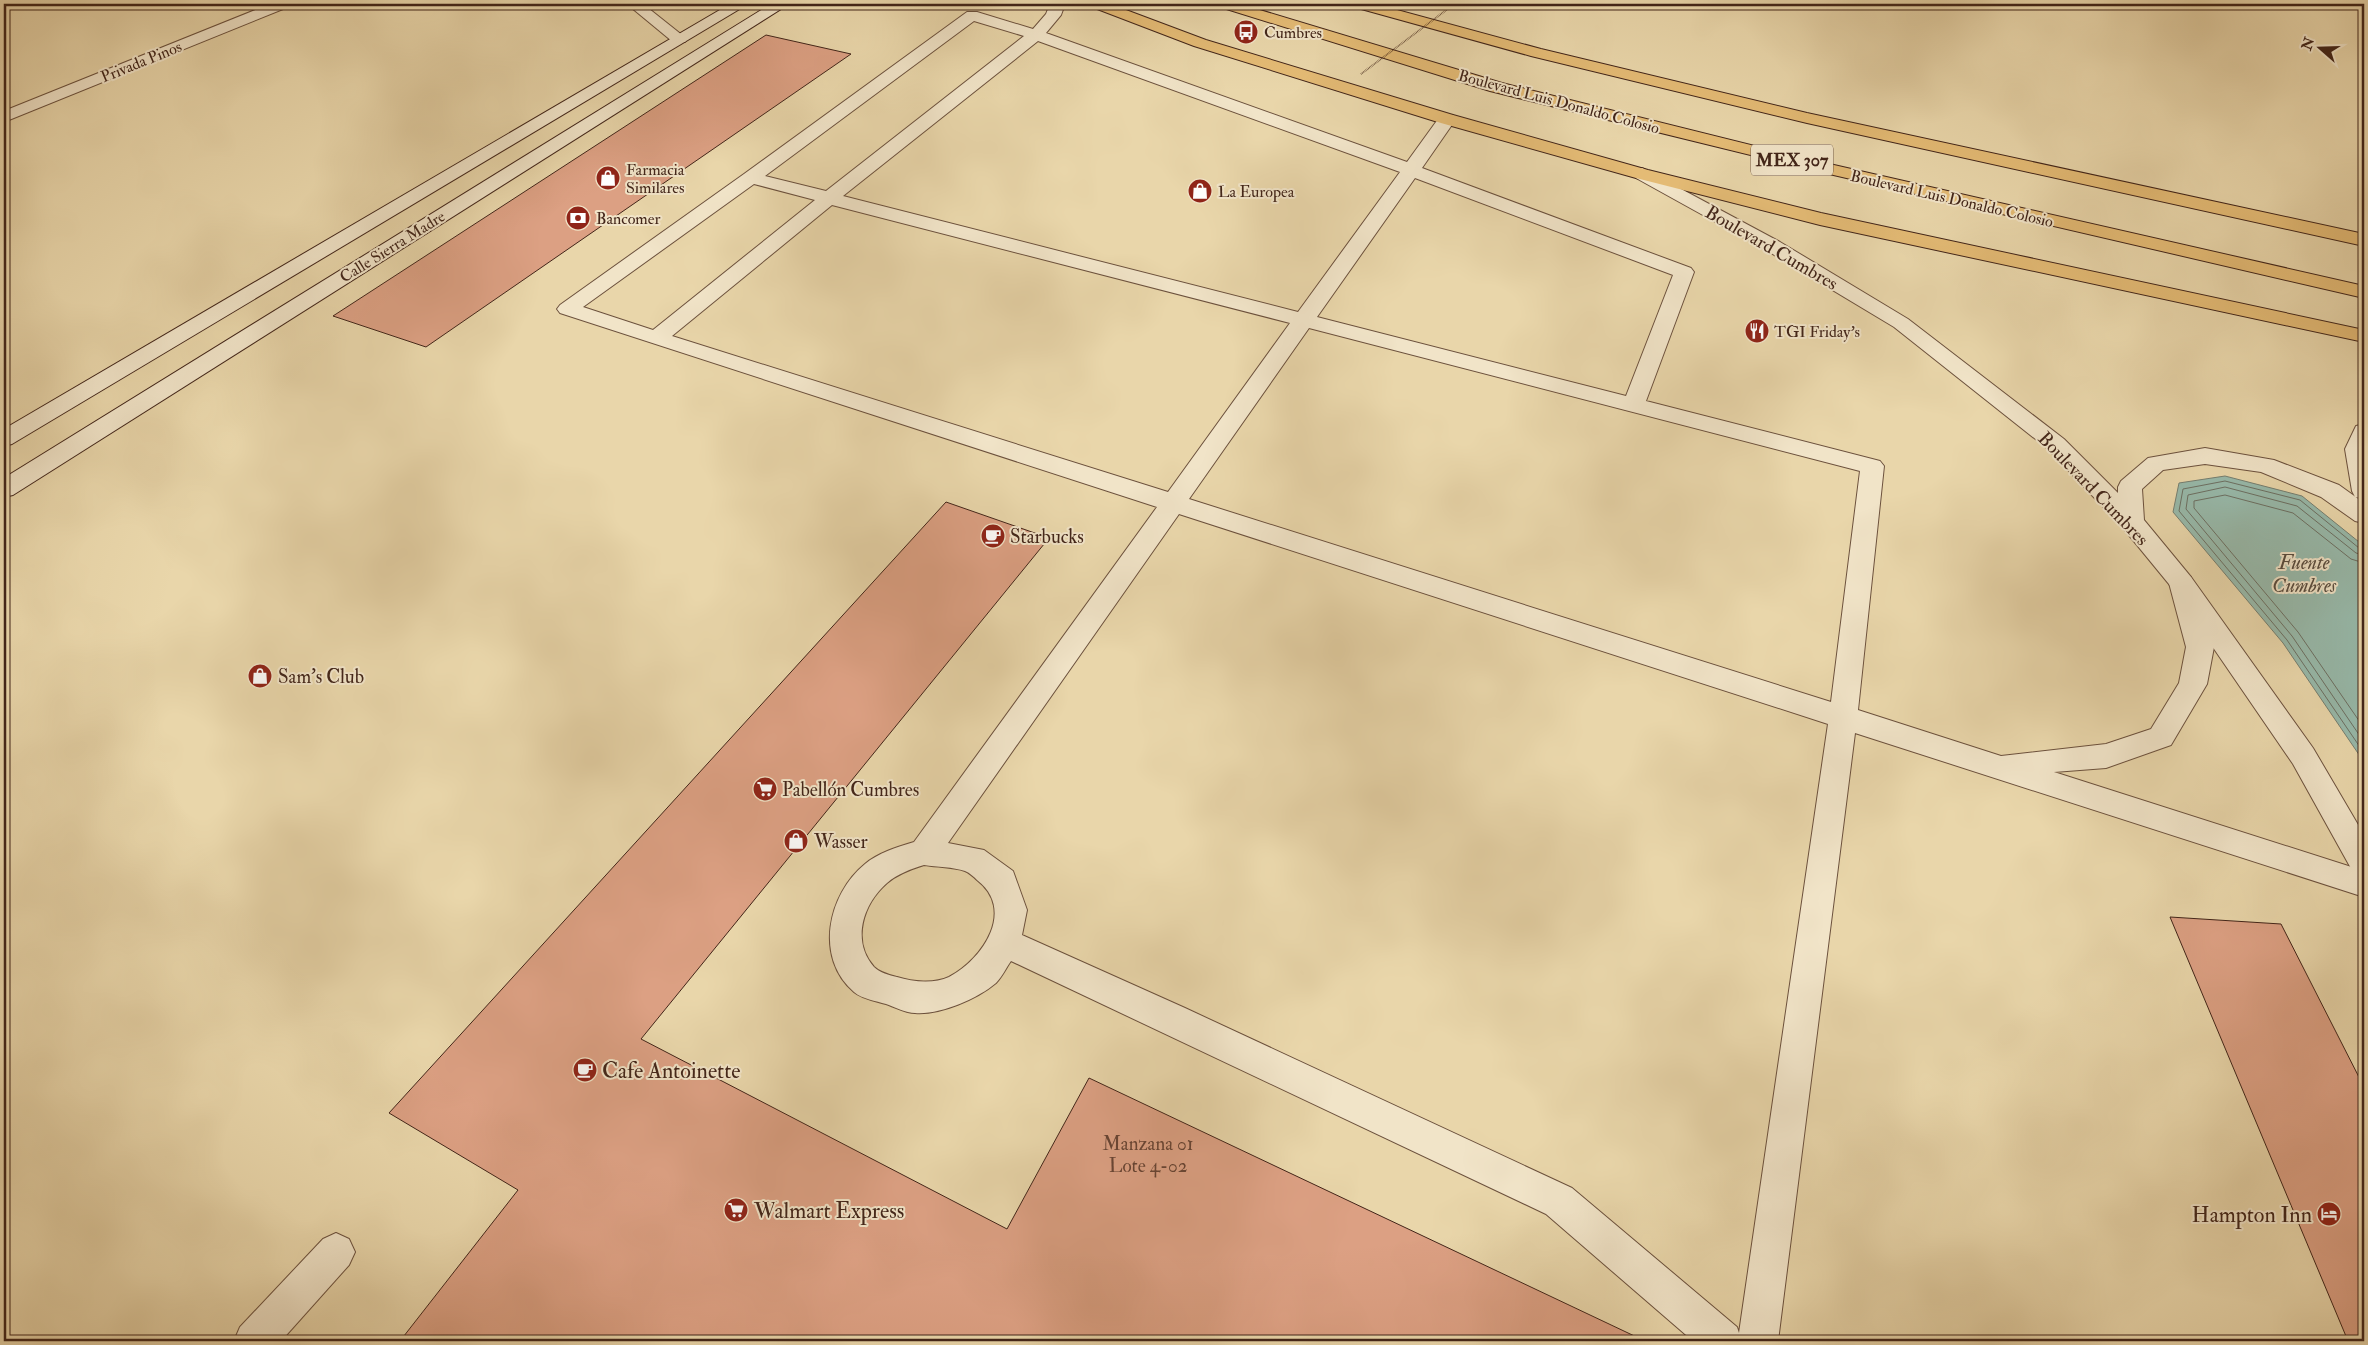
<svg xmlns="http://www.w3.org/2000/svg" width="2368" height="1345" viewBox="0 0 2368 1345" font-family="'IM FELL Double Pica',serif">
  <style>
    .water { fill: #97b9aa; stroke: #757e70 }
    .lines { fill: none; stroke-linecap: round; stroke-linejoin: round }
    .shore { stroke: #6c6f62; stroke-width: 1 }
    .building { fill: #dca083; stroke: #422519 }
    .service-casing { stroke: #6c513d; stroke-width: 2 }
    .minor-casing { stroke: #6c513d; stroke-width: 2 }
    .tertiary-casing { stroke: #6c513d; stroke-width: 2 }
    .secondary-casing { stroke: #422519; stroke-width: 2 }
    .primary-casing { stroke: #422519; stroke-width: 2 }
    .service { fill: #f1e4c8; fill-rule: evenodd }
    .minor { fill: #f1e4c8; fill-rule: evenodd }
    .tertiary { fill: #f1e4c8; fill-rule: evenodd }
    .secondary { fill: #f1e4c8; fill-rule: evenodd }
    .primary { fill: #e4bb75; fill-rule: evenodd }
    .path-bridge { stroke: #422519; stroke-width: 2; stroke-dasharray: 0.5 1; stroke-linecap: butt }
    .labels { text-anchor: middle; stroke-width: 4; stroke-linejoin: round; paint-order: stroke }
    .far-poi-label { font-size: 16px; fill: #422519; stroke: #f1e4c8; text-anchor: start }
    .far-street-label { font-size: 16px; fill: #422519; stroke: #f1e4c8 }
    .shield { fill: #f1e4c8; stroke: #765e4e; stroke-width: 1 }
    .shield-label { font-size: 18px; font-weight: bold; fill: #422519 }
    .street-label { font-size: 19px; fill: #422519; stroke: #f1e4c8 }
    .poi-label { font-size: 19px; fill: #422519; stroke: #f1e4c8; text-anchor: start }
    .near-number-label { font-size: 19px; fill: #684434 }
    .water-label { font-size: 20px; font-style: italic; fill: #574a3d; stroke: #f1e4c8 }
    .near-poi-label { font-size: 22px; fill: #422519; stroke: #f1e4c8; text-anchor: start }
  </style>
  <rect width="100%" height="100%" fill="#e9d6aa"/>
  <filter id="stains"><feTurbulence type="fractalNoise" baseFrequency=".004" numOctaves="4"/><feColorMatrix values="0 0 0 0 .2 0 0 0 0 .09 0 0 0 0 .02 0 0 0 .5 -.17"/></filter>
  <radialGradient id="worn" r=".72"><stop offset=".6" stop-color="#630" stop-opacity="0"/><stop offset="1" stop-color="#630" stop-opacity=".3"/></radialGradient>
  <polygon class="water" points="2225,476 2302,496 2364,546 2364,762 2283,643 2173,512 2179,483"/>
  <g class="lines">
    <g class="shore">
      <polyline points="2364,549 2359,548 2300,500 2225,481 2183,489 2179,511 2287,640 2364,753"/>
      <polyline points="2364,555 2356,553 2297,506 2225,487 2188,495 2186,509 2292,636 2364,742"/>
      <polyline points="2364,563 2351,559 2293,513 2225,495 2194,501 2194,508 2298,632 2364,728"/>
    </g>
  </g>
  <g class="building">
    <polygon points="766,35 851,54 426,347 333,316"/>
    <polygon points="946,502 1049,538 641,1039 1007,1229 1089,1078 1645,1341 400,1341 518,1190 389,1113"/>
    <polygon points="2170,917 2281,924 2364,1087 2364,1341 2348,1341"/>
  </g>
  <g class="lines">
    <defs>
      <g id="service">
        <polygon points="627,4 643,4 687,39 685,42 673,42"/>
        <path d="M1050,4H1065L1061,15L1046,33L1407,162L1441,115H1453L1456,119L1422,168L1691,268L1694,272L1646,401L1880,461L1884,466L1858,710L2001,756L2106,744L2151,729L2179,683L2186,647L2169,583L2173,577L2182,574L2191,577L2214,647L2207,684L2171,745L2106,768L2054,772L2364,871V897L1855,733L1778,1341H1693L1546,1214L1011,961C1006,968 1002,977 996,983C977,999 940,1015 915,1013C906,1013 895,1007 886,1004C876,1001 862,999 854,992C814,958 828,894 865,864C878,853 897,847 914,842L1157,507L560,313L557,309L560,305L744,174L967,12H977L1033,29L1046,14ZM974,21L1024,36L826,191L765,176ZM1038,41L1400,172L1298,312L843,196ZM1415,178L1673,275L1626,396L1317,317ZM754,184L815,200L653,330L583,307ZM832,205L1290,323L1168,492L672,336ZM1309,328L1860,471L1831,702L1189,499ZM1179,514L1828,724L1739,1333L1737,1327L1572,1188L1185,1008L1022,935L1027,910L1013,871L984,850L948,843ZM924,865C937,867 953,867 965,871C970,873 974,877 977,880C1016,910 983,959 949,977C934,984 913,982 897,977C889,975 880,973 874,967C851,941 863,904 887,883C897,874 911,869 924,865Z"/>
        <polygon points="336,1233 349,1239 355,1252 349,1265 281,1341 234,1341 240,1327 323,1239"/>
      </g>
      <polygon id="minor" points="270,4 284,4 286,6 283,9 4,122 4,111"/>
      <g id="tertiary">
        <polygon points="1642,168 1780,242 1908,319 2064,439 2118,493 2118,487 2121,481 2148,458 2205,448 2274,460 2339,485 2364,503 2364,523 2355,521 2321,497 2261,472 2205,464 2163,470 2142,489 2144,520 2191,577 2313,748 2364,835 2364,876 2353,872 2293,764 2173,589 2123,528 2048,449 1894,327 1766,250 1636,178 1633,174 1636,170"/>
        <polygon points="2364,424 2364,499 2355,497 2352,491 2345,449 2356,426"/>
      </g>
      <g id="secondary">
        <polygon points="730,4 748,4 12,444 4,446 4,429"/>
        <polygon points="771,4 789,4 13,495 4,497 4,478"/>
      </g>
      <g id="primary">
        <polygon points="1089,4 1110,4 1206,40 1453,115 1648,170 1821,213 2364,330 2364,342 1820,225 1636,178 1441,123 1194,46 1092,7"/>
        <polygon points="1217,4 1240,4 1502,83 1799,157 2364,286 2364,298 1799,167 1490,91 1220,7"/>
        <polygon points="1352,4 1375,4 1541,49 1807,113 2364,234 2364,246 1807,123 1531,56 1354,7"/>
      </g>
    </defs>
    <use href="#service" class="service-casing"/>
    <use href="#minor" class="minor-casing"/>
    <use href="#tertiary" class="tertiary-casing"/>
    <use href="#secondary" class="secondary-casing"/>
    <use href="#primary" class="primary-casing"/>
    <use href="#service" class="service"/>
    <use href="#minor" class="minor"/>
    <use href="#tertiary" class="tertiary"/>
    <use href="#secondary" class="secondary"/>
    <use href="#primary" class="primary"/>
    <polyline class="path-bridge" points="1361,74 1449,8"/>
  </g>
  <defs>
    <symbol id="bus-disc" viewBox="-11 -11 22 22"><circle r="9.5" fill="#8f2418" stroke="#f1e4c8"/><path d="M-5-6H5V4H4V6H2V4H-2V6H-4V4H-5ZM-3.5-4V0h7V-4ZM-3.5 1.2v1.5H-2V1.2ZM2 1.2v1.5H3.5V1.2Z" fill="#fff"/></symbol>
    <symbol id="shop-disc" viewBox="-11 -11 22 22"><circle r="9.5" fill="#8f2418" stroke="#f1e4c8"/><path d="M-5-2.5h2.3a2.7 3.5 0 0 1 5.4 0H5L5.5 6h-11ZM-1.5-2.5h3a1.5 2.3 0 0 0-3 0Z" fill="#fff"/></symbol>
    <symbol id="bank-disc" viewBox="-11 -11 22 22"><circle r="9.5" fill="#8f2418" stroke="#f1e4c8"/><path d="M-6-4H6V4H-6ZM0-2.3a2.3 2.3 0 1 0 0 4.6a2.3 2.3 0 1 0 0-4.6Z" fill="#fff"/></symbol>
    <symbol id="restaurant-disc" viewBox="-11 -11 22 22"><circle r="9.5" fill="#8f2418" stroke="#f1e4c8"/><path d="M-5-6h1v4h1v-4h1v4h1v-4h1v5L-1.5 .5V6h-2V.5L-5-1ZM5-6V6H3V1.5H1.5Q1.5-4 5-6Z" fill="#fff"/></symbol>
    <symbol id="cafe-disc" viewBox="-11 -11 22 22"><circle r="9.5" fill="#8f2418" stroke="#f1e4c8"/><path d="M-5.5-4.5H6V0H3Q3 3.5 0 3.5H-2.5Q-5.5 3.5-5.5 0ZM3-3.2v2h1.7v-2ZM-6 4.5H4V6H-6Z" fill="#fff"/></symbol>
    <symbol id="supermarket-disc" viewBox="-11 -11 22 22"><circle r="9.5" fill="#8f2418" stroke="#f1e4c8"/><path d="M-6-5.5h2.5l.6 2H6L4.5 2H-2.5L-4.4-4H-6ZM-1.5 3.2a1.3 1.3 0 1 0 .1 0ZM3 3.2a1.3 1.3 0 1 0 .1 0Z" fill="#fff"/></symbol>
    <symbol id="hotel-disc" viewBox="-11 -11 22 22"><circle r="9.5" fill="#8f2418" stroke="#f1e4c8"/><path d="M-6-4.5h1.5V1H6V5H4.5V3h-9V5H-6ZM-4 0a1.8 1.8 0 1 1 3.6 0ZM.5 0V-2.5h3Q6-2.5 6 0Z" fill="#fff"/></symbol>
  </defs>
  <g fill-rule="evenodd">
    <use href="#bus-disc" x="1232" y="18" width="28" height="28"/>
    <use href="#shop-disc" x="594" y="164" width="28" height="28"/>
    <use href="#shop-disc" x="1186" y="177" width="28" height="28"/>
    <use href="#bank-disc" x="564" y="204" width="28" height="28"/>
    <use href="#restaurant-disc" x="1743" y="317" width="28" height="28"/>
    <use href="#cafe-disc" x="979" y="522" width="28" height="28"/>
    <use href="#shop-disc" x="246" y="662" width="28" height="28"/>
    <use href="#supermarket-disc" x="751" y="775" width="28" height="28"/>
    <use href="#shop-disc" x="782" y="827" width="28" height="28"/>
    <use href="#cafe-disc" x="571" y="1056" width="28" height="28"/>
    <use href="#supermarket-disc" x="722" y="1196" width="28" height="28"/>
    <use href="#hotel-disc" x="2315" y="1200" width="28" height="28"/>
  </g>
  <g class="labels">
    <g class="far-poi-label">
      <text x="1264" y="38">Cumbres</text>
      <text x="626" y="175">Farmacia<tspan x="626" dy="18">Similares</tspan></text>
      <text x="1218" y="197">La Europea</text>
      <text x="596" y="224">Bancomer</text>
      <text x="1774" y="337">TGI Friday's</text>
    </g>
    <g class="far-street-label">
      <text transform="translate(141 61) rotate(-22)" y="6">Privada Pinos</text>
      <text transform="translate(1559 101) rotate(15)" y="6">Boulevard Luis Donaldo Colosio</text>
      <text transform="translate(1952 198) rotate(13)" y="6">Boulevard Luis Donaldo Colosio</text>
      <text transform="translate(392 246) rotate(-32)" y="6">Calle Sierra Madre</text>
    </g>
    <rect class="shield" x="1751" y="144.5" width="82" height="31" rx="4"/>
    <g class="shield-label">
      <text x="1792" y="166">MEX 307</text>
    </g>
    <g class="street-label">
      <text transform="translate(1772 247) rotate(30)" y="7">Boulevard Cumbres</text>
      <text transform="translate(2094 488) rotate(46)" y="7">Boulevard Cumbres</text>
    </g>
    <g class="poi-label">
      <text x="1010" y="543">Starbucks</text>
      <text x="278" y="683">Sam's Club</text>
      <text x="782" y="796">Pabellón Cumbres</text>
      <text x="814" y="848">Wasser</text>
    </g>
    <g class="near-number-label">
      <text x="1148" y="1150">Manzana 01<tspan x="1148" dy="22">Lote 4-02</tspan></text>
    </g>
    <g class="water-label">
      <text x="2304" y="569">Fuente<tspan x="2304" dy="23">Cumbres</tspan></text>
    </g>
    <g class="near-poi-label">
      <text x="602" y="1078">Cafe Antoinette</text>
      <text x="754" y="1218">Walmart Express</text>
      <text x="2312" y="1222" text-anchor="end">Hampton Inn</text>
    </g>
  </g>
  <rect width="2368" height="1345" fill="none" stroke="#e9d6aa" stroke-width="20"/>
  <rect x="5" y="5" width="2358" height="1335" fill="none" stroke="#422519" stroke-width="2.5"/>
  <rect x="10" y="10" width="2348" height="1325" fill="none" stroke="#422519"/>
  <g transform="translate(2320 48) rotate(290)" stroke="#f1e4c8" stroke-width="4" paint-order="stroke">
  <path d="M0-4L9 19L0 12L-9 19Z" fill="#422519"/>
  <text y="-8" font-size="14" font-weight="bold" text-anchor="middle" fill="#422519">N</text>
  </g>
  <rect width="100%" height="100%" filter="url(#stains)"/>
  <rect width="100%" height="100%" fill="url(#worn)"/>
</svg>
